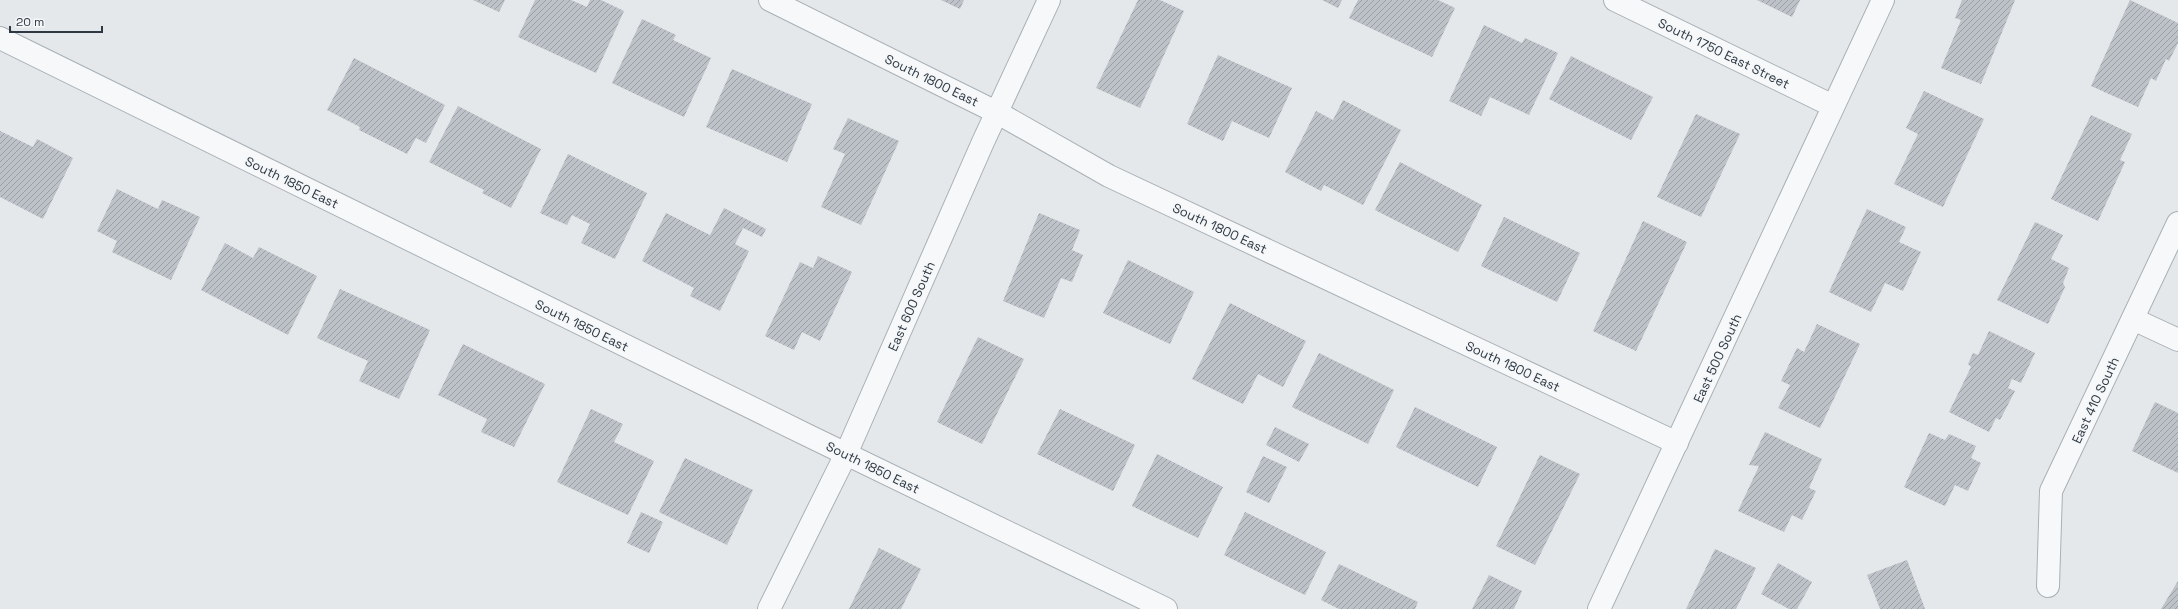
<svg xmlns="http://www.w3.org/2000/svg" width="2178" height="609" viewBox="0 0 2178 609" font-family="'Space Grotesk',sans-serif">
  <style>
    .building { fill: url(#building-hatch) }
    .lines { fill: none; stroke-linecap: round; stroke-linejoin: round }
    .street-casing { stroke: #a9b0b5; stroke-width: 24 }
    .street { stroke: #f7f8f9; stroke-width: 22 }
    .labels { text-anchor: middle; stroke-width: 3; stroke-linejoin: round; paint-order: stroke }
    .street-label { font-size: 13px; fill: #2d3843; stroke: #f4f6f8 }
  </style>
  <defs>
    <pattern id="building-hatch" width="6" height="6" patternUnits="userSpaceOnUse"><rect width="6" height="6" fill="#bcc2c8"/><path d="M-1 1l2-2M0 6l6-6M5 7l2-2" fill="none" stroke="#999fa4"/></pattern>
  </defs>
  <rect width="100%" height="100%" fill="#e4e8eb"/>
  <g class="building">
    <polygon points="473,0 505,0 499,12"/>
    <polygon points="535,0 571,0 587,7 590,0 601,0 624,11 596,73 518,37"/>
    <polygon points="941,0 964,0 960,9"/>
    <polygon points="1138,0 1160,0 1184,11 1140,108 1096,88"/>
    <polygon points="1322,0 1342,0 1338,8"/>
    <polygon points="1358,0 1438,0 1455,8 1432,57 1349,18"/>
    <polygon points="1757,0 1800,0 1792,17"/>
    <polygon points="1962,0 2015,0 1981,84 1941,68 1961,20 1955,18"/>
    <polygon points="2130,0 2178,23 2178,43 2169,61 2166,59 2156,81 2151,78 2138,107 2091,86"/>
    <polygon points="642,19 676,35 673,40 711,58 684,117 612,83"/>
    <polygon points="1484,25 1522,43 1525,38 1558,53 1529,115 1490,97 1481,116 1449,101"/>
    <polygon points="1218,55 1292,88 1269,138 1232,121 1223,141 1187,124"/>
    <polygon points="1571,56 1653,97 1631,140 1549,99"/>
    <polygon points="354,58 445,105 426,143 416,138 407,154 359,130 360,127 327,110"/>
    <polygon points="732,69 812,104 787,162 706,127"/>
    <polygon points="1924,91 1984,119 1943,207 1894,184 1918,134 1906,128"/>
    <polygon points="1343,100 1401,130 1363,205 1324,185 1321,191 1285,172 1316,111 1333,120"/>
    <polygon points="458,106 541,149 511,208 482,193 484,190 429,162"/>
    <polygon points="1696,114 1740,134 1701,217 1657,197"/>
    <polygon points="2091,115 2132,134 2120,160 2125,162 2098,221 2051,199"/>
    <polygon points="848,118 899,141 861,225 821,207 845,154 833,149"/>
    <polygon points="0,131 33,147 37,139 73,158 43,219 0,197"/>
    <polygon points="568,154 647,193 615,259 581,243 590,224 572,215 567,225 540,213"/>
    <polygon points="1400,162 1482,205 1458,252 1375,210"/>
    <polygon points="117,189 158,209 162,200 200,217 171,280 112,252 117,241 97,231"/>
    <polygon points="724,208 766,229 762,237 743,228 735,244 749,251 720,311 690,296 694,288 642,261 666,213 710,235"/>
    <polygon points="1867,209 1906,227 1899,242 1921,252 1903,291 1885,283 1871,312 1829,292"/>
    <polygon points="1039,213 1080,230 1072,250 1083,255 1072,282 1061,278 1044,318 1003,301"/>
    <polygon points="1504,217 1580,253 1557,302 1481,266"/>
    <polygon points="1643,221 1687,242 1636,351 1593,331"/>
    <polygon points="2035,222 2063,235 2051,259 2069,268 2063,283 2065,287 2048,324 1997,300"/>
    <polygon points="225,243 253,258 259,247 317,276 288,335 201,290"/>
    <polygon points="818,256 852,272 820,341 802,332 794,350 765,336 800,262 813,268"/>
    <polygon points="1128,260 1194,292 1170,344 1103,313"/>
    <polygon points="340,289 430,330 399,399 359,381 368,361 317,338"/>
    <polygon points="1230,303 1306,341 1283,387 1258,374 1243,404 1192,379"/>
    <polygon points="1817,324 1860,344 1820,428 1778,408 1790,385 1781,381 1797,348 1804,352"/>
    <polygon points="1989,331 2035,353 2021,383 2012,379 2008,388 2015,391 2000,420 1996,418 1989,432 1949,412 1971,367 1968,364 1973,353 1978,355"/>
    <polygon points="978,337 1024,359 982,444 937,422"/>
    <polygon points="463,344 545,384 514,447 481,432 487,419 438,395"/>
    <polygon points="1319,353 1394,390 1368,444 1292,407"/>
    <polygon points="2155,402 2178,413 2178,473 2132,451"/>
    <polygon points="1415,407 1497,447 1478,487 1396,447"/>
    <polygon points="591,409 623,424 614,442 654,461 628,515 557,482"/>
    <polygon points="1060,409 1135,445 1113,491 1037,454"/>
    <polygon points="1275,427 1309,444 1299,462 1266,445"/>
    <polygon points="1765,432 1822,459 1809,488 1816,491 1802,520 1792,515 1784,532 1738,511 1759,466 1749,465"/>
    <polygon points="1929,433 1945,440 1949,434 1976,446 1971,458 1981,463 1968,491 1955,485 1945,506 1904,487"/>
    <polygon points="1157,454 1223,487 1198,538 1132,506"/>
    <polygon points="1540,455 1580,474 1535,565 1496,546"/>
    <polygon points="1263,456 1287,467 1269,503 1246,492"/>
    <polygon points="685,458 753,490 727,545 659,512"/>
    <polygon points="641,512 663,522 649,553 627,543"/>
    <polygon points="1245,512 1326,552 1305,595 1224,555"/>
    <polygon points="879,548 921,569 901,609 849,609"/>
    <polygon points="1715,549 1756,568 1736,609 1686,609"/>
    <polygon points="1907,560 1925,609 1880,609 1867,575"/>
    <polygon points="1778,563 1812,582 1797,609 1789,609 1761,594"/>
    <polygon points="1339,564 1418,602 1415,609 1339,609 1321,600"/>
    <polygon points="1489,575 1522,591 1514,609 1472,609"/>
    <polygon points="2178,581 2178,609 2161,609"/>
  </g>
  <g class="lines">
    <defs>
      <g id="street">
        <polyline points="770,0 998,113 1109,176 1677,443"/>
        <polyline points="1615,0 1833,106"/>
        <polyline points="0,38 809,436 1166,609"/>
        <polyline points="2133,319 2178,340"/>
        <polyline points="2048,586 2051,491 2178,223"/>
        <polyline points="769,609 846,454 983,142 1049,0"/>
        <polyline points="1599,609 1883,0"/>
      </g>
    </defs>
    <use href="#street" class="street-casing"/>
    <use href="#street" class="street"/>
  </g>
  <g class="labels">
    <g class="street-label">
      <text transform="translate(1724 53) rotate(26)" y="5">South 1750 East Street</text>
      <text transform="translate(932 80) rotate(26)" y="5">South 1800 East</text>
      <text transform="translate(292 182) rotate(26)" y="5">South 1850 East</text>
      <text transform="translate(1220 228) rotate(25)" y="5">South 1800 East</text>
      <text transform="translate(911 306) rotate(-66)" y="5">East 600 South</text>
      <text transform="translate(582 325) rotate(26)" y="5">South 1850 East</text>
      <text transform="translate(1717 358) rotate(-65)" y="5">East 500 South</text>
      <text transform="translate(1513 366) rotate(25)" y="5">South 1800 East</text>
      <text transform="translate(2095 400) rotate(-65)" y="5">East 410 South</text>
      <text transform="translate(873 467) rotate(26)" y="5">South 1850 East</text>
    </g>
  </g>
  <path d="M10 26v6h92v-6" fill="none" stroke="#2d3843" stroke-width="2"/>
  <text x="16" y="26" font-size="12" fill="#2d3843" stroke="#f4f6f8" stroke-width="3" paint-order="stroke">20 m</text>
</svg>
